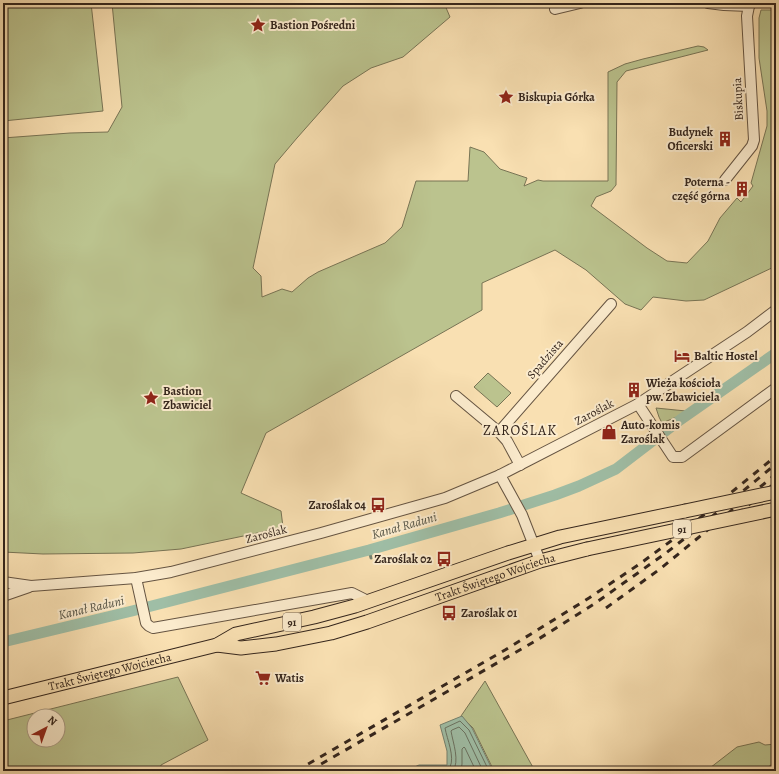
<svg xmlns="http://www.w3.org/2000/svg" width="779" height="774" viewBox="0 0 779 774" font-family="Alegreya,serif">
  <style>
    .green { fill: #bbc38e; stroke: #787455; fill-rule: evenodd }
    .water { fill: #9fbea6; stroke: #74816f }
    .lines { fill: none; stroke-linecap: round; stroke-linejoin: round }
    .shore { stroke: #6a7261; stroke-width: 1 }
    .stream { stroke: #74816f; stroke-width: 3 }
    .canal { stroke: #9fbea6; stroke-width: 11 }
    .minor-casing { stroke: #655442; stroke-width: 12 }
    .major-casing { stroke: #34251c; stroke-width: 15 }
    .minor { stroke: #fbebcd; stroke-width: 10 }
    .major { stroke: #f9e0b2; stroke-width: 13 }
    .rail { stroke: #34251c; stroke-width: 3; stroke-dasharray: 7 7; stroke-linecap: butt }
    .major-bridge-casing { stroke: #34251c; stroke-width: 15; stroke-linecap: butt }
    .major-bridge { stroke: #f9e0b2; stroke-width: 13 }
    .labels { text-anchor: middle; stroke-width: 4; stroke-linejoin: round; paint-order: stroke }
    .shield { fill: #fbebcd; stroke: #706051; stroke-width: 1 }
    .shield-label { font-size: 11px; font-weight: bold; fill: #34251c }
    .poi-label { font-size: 12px; font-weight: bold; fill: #34251c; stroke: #fbebcd; text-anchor: start }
    .street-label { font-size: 12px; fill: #34251c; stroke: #fbebcd }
    .water-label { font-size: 13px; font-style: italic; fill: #545345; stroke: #fbebcd }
    .quarter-label { font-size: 14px; letter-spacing: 1px; fill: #34251c; stroke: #fbebcd }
  </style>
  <rect width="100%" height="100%" fill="#f9e0b2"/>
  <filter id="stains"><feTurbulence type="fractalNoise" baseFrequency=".005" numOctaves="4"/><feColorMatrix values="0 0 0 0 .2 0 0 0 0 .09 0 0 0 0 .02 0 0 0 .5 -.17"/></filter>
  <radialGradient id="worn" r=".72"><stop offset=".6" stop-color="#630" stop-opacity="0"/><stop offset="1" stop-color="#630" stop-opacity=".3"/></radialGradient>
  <g class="green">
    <polygon points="3,3 91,3 103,111 3,121"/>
    <polygon points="112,3 444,3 450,17 403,57 371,68 343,86 297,138 275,164 253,268 261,276 262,297 282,289 292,292 308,278 318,272 385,243 402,227 416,181 468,181 470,147 484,152 500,169 527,178 524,186 538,180 543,181 608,181 608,72 625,64 643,59 698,46 704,47 708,50 626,71 617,82 616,185 611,191 596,197 591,206 647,248 667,261 687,263 708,241 720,218 737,198 741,202 753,186 751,183 767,126 767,111 759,58 759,18 761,10 773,10 776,12 776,266 704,300 686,301 653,297 641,310 625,304 586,270 555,250 482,283 482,310 266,433 241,493 281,511 283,527 253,534 181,549 133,553 43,554 3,552 3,138 70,133 108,132 122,107"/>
    <polygon points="488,373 511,393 497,407 474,387"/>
    <polygon points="656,408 686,411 679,416 662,423 659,417"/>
    <path d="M178,677L208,740L161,765L160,771H3V721ZM34,716H58V740H34Z"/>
    <polygon points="485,681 535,771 494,771 473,728 461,716"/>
    <polygon points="759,742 765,745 776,744 776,761 763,771 706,771 737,747"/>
  </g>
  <polygon class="water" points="462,716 472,728 493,771 406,771 419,765 447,765 447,751 440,725"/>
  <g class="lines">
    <g class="shore">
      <path d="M415,771L420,769H447L450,767C455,757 447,739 445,728L460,721L469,730L489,771"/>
      <path d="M453,771C460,761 453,743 451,731L452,730L459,727L465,733L483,771"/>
      <polyline points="461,771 462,764 462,749 464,747 465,748 476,771"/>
    </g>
    <g class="stream">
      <polyline points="369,550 371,558"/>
      <polyline points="3,634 9,640"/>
    </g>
    <polyline class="canal" points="3,642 132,611 369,550 499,513 555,495 579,486 616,469 680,420 776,353"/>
    <defs>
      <g id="minor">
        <polyline points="708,3 724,5 749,6"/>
        <polyline points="555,9 580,3"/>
        <polyline points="725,180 752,146 754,140 747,16 749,6 751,3"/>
        <polyline points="456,396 499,432 507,441 520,465"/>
        <polyline points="638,404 673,457 682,457 776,388"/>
        <polyline points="499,432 611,304"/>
        <polyline points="500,475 522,515 540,561"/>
        <polyline points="136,578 146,623 149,626 153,628 352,593 368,601"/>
        <polyline points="3,582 31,586 136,578 171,572 321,533 445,498 500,475 638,404 747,332 776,310"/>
        <polyline points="3,596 29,587"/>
      </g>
      <g id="major">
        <path id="s1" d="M217,645L241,648L276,644L331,633L367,622L540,561L587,549"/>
        <path id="s2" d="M3,698L217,645L236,634L314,617L355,606L508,553L560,537L685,511"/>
      </g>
    </defs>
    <use href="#minor" class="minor-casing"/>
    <use href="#major" class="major-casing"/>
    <use href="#minor" class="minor"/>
    <use href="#major" class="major"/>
    <g class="rail">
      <polyline points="727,523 776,482"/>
      <polyline points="606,608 660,569 776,474"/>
      <polyline points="296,771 505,650 589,598 641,563 679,535 776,456"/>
      <polyline points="309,771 537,640 594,604 666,553 698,528 776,464"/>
    </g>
    <defs>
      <g id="major-bridge">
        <polyline points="685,511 776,492"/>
        <polyline points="587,549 776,509"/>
      </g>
    </defs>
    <use href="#major-bridge" class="major-bridge-casing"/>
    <use href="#major-bridge" class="major-bridge"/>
  </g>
  <defs>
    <symbol id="sight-bare" viewBox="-9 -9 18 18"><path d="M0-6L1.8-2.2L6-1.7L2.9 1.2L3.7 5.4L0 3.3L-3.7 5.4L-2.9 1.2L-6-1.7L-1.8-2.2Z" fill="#8f2418" stroke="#fbebcd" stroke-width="2.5" paint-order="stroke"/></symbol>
    <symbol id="building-bare" viewBox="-9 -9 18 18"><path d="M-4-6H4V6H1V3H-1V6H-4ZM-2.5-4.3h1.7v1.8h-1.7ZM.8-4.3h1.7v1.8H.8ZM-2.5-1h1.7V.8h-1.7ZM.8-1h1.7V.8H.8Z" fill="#8f2418" stroke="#fbebcd" stroke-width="2.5" paint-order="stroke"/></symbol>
    <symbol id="hotel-bare" viewBox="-9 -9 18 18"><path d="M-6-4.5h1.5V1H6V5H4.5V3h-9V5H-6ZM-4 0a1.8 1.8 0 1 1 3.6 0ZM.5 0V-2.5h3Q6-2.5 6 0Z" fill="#8f2418" stroke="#fbebcd" stroke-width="2.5" paint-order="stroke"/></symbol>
    <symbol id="shop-bare" viewBox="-9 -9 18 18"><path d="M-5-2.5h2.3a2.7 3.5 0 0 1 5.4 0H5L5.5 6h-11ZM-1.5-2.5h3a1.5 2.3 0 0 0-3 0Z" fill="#8f2418" stroke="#fbebcd" stroke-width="2.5" paint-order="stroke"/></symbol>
    <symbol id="bus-bare" viewBox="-9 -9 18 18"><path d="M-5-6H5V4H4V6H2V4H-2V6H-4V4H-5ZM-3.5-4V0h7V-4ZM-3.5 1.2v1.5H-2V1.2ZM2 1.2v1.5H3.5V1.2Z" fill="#8f2418" stroke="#fbebcd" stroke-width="2.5" paint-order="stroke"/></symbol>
    <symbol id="supermarket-bare" viewBox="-9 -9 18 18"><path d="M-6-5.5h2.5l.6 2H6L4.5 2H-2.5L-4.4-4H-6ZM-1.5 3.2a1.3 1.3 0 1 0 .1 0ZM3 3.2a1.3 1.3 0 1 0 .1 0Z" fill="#8f2418" stroke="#fbebcd" stroke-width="2.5" paint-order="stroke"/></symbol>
  </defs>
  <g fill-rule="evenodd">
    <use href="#sight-bare" x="247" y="14" width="22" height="22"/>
    <use href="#sight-bare" x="495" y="86" width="22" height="22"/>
    <use href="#building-bare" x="714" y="128" width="22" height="22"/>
    <use href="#building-bare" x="731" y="178" width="22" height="22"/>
    <use href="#hotel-bare" x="671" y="345" width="22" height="22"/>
    <use href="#building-bare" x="623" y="379" width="22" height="22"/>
    <use href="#sight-bare" x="140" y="387" width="22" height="22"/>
    <use href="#shop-bare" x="598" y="421" width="22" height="22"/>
    <use href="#bus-bare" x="367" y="494" width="22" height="22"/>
    <use href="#bus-bare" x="433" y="548" width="22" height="22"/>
    <use href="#bus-bare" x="438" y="602" width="22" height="22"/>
    <use href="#supermarket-bare" x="252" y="667" width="22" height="22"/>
  </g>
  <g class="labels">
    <g class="shield">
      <rect x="673" y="520" width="18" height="18" rx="3"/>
      <rect x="283" y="613" width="18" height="18" rx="3"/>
    </g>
    <g class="shield-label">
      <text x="682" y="533">91</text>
      <text x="292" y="626">91</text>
    </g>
    <g class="poi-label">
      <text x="270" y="29">Bastion Pośredni</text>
      <text x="518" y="101">Biskupia Górka</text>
      <text x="713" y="136" text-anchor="end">Budynek<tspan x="713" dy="14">Oficerski</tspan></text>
      <text x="730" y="186" text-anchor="end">Poterna -<tspan x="730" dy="14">część górna</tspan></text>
      <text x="694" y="360">Baltic Hostel</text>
      <text x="646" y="387">Wieża kościoła<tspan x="646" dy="14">pw. Zbawiciela</tspan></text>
      <text x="163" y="395">Bastion<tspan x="163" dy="14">Zbawiciel</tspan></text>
      <text x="621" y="429">Auto-komis<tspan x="621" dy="14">Zaroślak</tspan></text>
      <text x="366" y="509" text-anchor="end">Zaroślak 04</text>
      <text x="432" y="563" text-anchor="end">Zaroślak 02</text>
      <text x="461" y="617">Zaroślak 01</text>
      <text x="275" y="682">Watis</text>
    </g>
    <g class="street-label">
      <text transform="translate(738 99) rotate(-93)" y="4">Biskupia</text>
      <text transform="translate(545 359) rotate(-49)" y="4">Spadzista</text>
      <text transform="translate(594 412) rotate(-28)" y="4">Zaroślak</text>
      <text transform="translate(266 534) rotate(-15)" y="4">Zaroślak</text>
      <text dy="4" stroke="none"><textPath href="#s1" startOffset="289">Trakt Świętego Wojciecha</textPath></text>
      <text dy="4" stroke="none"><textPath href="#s2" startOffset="110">Trakt Świętego Wojciecha</textPath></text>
    </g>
    <g class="water-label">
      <text transform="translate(404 525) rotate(-16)" y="5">Kanał Raduni</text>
      <text transform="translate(91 607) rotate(-13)" y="5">Kanał Raduni</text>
    </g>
    <g class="quarter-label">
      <text x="520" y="435">ZAROŚLAK</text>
    </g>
  </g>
  <rect width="779" height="774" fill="none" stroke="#f9e0b2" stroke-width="16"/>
  <rect x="4" y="4" width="771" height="766" fill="none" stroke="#34251c" stroke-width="2"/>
  <rect x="8" y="8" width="763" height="758" fill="none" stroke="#34251c"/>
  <g transform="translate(46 728) rotate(41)"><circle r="19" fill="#fbebcd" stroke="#ab9c86"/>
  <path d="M0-3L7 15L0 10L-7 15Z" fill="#8f2418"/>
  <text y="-6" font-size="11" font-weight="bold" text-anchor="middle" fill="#34251c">N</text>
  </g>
  <rect width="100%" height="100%" filter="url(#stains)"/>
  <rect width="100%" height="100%" fill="url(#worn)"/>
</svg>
